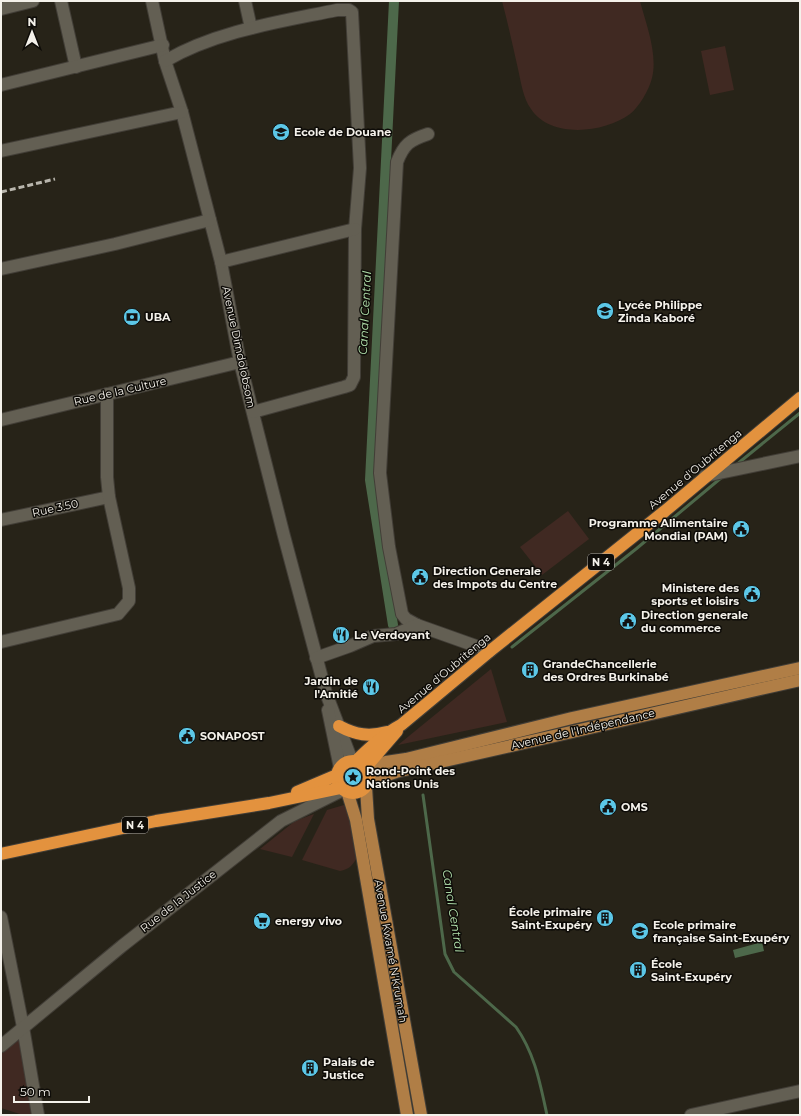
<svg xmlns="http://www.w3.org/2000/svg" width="801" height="1116" viewBox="0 0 801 1116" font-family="Montserrat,sans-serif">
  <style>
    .green { fill: #402922 }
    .water { fill: #4d684a }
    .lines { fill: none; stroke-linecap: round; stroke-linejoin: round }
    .stream { stroke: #4d684a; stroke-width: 3 }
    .canal { stroke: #4d684a; stroke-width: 10 }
    .street-casing { stroke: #423e37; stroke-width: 14 }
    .primary-casing { stroke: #423e37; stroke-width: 14 }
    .highway-casing { stroke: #423e37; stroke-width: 14 }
    .street { stroke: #635f53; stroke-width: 12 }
    .primary { stroke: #b07e46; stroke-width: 12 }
    .highway { stroke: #e3923e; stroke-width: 12 }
    .rail { stroke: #b9b6ad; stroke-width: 3; stroke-dasharray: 6 3; stroke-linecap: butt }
    .labels { text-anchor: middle; stroke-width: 3; stroke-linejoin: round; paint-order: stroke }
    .shield { fill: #0e0c08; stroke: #afaca6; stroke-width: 1 }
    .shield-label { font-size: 10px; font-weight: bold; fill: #f4f1ea }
    .poi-label { font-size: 11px; font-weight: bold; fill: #f4f1ea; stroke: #0e0c08; text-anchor: start }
    .street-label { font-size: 11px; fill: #f4f1ea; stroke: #0e0c08 }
    .water-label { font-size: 12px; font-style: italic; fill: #b3e2ad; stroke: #0e0c08 }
  </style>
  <rect width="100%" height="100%" fill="#272318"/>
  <g class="green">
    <path d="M502,1H640C646,24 658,54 652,78C649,90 639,107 630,114C604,133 551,139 531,109C523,98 521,82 518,69C513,46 508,24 502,1Z"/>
    <polygon points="725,46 734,90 710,95 701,51"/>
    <polygon points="568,511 589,539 542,575 520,547"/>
    <polygon points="491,669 507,722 398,745"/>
    <circle cx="353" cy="777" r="7"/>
    <path d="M344,805L349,818L356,859C352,866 349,869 340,871L302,860L327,810Z"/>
    <polygon points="314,814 292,857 260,849 295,821"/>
    <polygon points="21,1036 31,1115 23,1115 1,1108 1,1054"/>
  </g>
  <polygon class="water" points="762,942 764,951 735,958 733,950"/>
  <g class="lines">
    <g class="stream">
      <polyline points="736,465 800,413"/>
      <polyline points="512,647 636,549 721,478"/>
      <path d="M423,795L445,954L454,972L516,1027C535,1054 540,1083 547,1115"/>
    </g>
    <polyline class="canal" points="393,625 370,480 394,1"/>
    <defs>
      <g id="street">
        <polyline points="61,1 76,67"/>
        <polyline points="152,1 165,61 182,112 221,262 240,362 284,536 326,693 352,761"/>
        <polyline points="245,1 251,28"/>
        <polyline points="1,9 33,1"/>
        <path d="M165,61C217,31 279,22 337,10H349L352,12L360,168L355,229L354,377L350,385L344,387L253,412"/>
        <polyline points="1,85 163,45"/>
        <polyline points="1,151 182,112"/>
        <polyline points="221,262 355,229"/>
        <polyline points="1,269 115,244 210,220"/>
        <polyline points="1,420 240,362"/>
        <polyline points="705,476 800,456"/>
        <polyline points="1,520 109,497"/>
        <path d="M417,625L406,619L402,614L389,547L380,473L397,162C404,144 410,140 428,134"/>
        <polyline points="1,642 118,614 129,601 129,588 109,497 107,477 107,394"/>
        <polyline points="316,658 350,646 373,636 396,634 417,625 490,651"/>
        <polyline points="328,710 340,768"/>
        <polyline points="1,917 23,1027 38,1115"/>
        <polyline points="1,1046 122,946 281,821 343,790"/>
        <polyline points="691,1115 800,1091"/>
      </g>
      <g id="primary">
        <polyline points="368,770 386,762 406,759 572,718 800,668"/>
        <polyline points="368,785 384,776 396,772 800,680"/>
        <polyline points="366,787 368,819 421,1115"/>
        <polyline points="347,791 356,820 407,1115"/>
      </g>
      <g id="highway">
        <path d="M339,726C356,735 369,737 387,732"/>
        <circle cx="353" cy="777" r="16"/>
        <path d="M356,761C370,747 384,734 401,725L490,651L665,511L800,398"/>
        <polyline points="366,767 397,731"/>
        <polyline points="297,792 337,775"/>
        <polyline points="1,854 156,821 269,803 341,788"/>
      </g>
    </defs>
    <use href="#street" class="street-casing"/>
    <use href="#primary" class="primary-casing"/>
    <use href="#highway" class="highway-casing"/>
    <use href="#street" class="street"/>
    <use href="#primary" class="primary"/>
    <use href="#highway" class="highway"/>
    <polyline class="rail" points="1,192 55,179"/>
  </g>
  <defs>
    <symbol id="school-disc" viewBox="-11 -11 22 22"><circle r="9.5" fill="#5cc7e7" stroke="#0e0c08"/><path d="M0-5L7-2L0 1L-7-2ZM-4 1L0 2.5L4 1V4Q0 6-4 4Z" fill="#111"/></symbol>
    <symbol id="bank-disc" viewBox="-11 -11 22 22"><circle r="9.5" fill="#5cc7e7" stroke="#0e0c08"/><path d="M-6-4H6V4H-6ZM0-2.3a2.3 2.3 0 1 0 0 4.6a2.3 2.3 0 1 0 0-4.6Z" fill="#111"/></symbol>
    <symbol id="civic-disc" viewBox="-11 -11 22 22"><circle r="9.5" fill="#5cc7e7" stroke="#0e0c08"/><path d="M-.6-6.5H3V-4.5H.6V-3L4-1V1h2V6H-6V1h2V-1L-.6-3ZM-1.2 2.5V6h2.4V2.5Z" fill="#111"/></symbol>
    <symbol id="restaurant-disc" viewBox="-11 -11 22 22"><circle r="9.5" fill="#5cc7e7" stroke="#0e0c08"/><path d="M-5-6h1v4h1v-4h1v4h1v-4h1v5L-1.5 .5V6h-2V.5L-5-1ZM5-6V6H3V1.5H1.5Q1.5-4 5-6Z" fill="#111"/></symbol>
    <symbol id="building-disc" viewBox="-11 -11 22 22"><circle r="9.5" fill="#5cc7e7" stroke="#0e0c08"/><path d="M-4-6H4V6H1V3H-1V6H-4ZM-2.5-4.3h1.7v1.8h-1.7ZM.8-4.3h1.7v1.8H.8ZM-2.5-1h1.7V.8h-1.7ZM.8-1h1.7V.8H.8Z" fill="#111"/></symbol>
    <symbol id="sight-disc" viewBox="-11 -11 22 22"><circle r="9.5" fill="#5cc7e7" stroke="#0e0c08"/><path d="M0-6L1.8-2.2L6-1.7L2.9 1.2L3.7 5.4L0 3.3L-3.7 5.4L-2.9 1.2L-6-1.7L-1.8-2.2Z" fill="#111"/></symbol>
    <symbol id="supermarket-disc" viewBox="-11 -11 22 22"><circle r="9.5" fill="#5cc7e7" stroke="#0e0c08"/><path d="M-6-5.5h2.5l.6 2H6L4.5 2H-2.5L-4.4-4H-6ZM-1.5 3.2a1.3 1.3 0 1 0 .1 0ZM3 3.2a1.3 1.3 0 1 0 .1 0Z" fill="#111"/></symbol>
  </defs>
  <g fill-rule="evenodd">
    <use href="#school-disc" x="271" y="122" width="20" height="20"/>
    <use href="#school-disc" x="595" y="301" width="20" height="20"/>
    <use href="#bank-disc" x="122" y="307" width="20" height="20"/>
    <use href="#civic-disc" x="731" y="519" width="20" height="20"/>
    <use href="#civic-disc" x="410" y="567" width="20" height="20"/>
    <use href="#civic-disc" x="742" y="584" width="20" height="20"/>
    <use href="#civic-disc" x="618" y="611" width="20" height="20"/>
    <use href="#restaurant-disc" x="331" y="625" width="20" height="20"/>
    <use href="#building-disc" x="520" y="660" width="20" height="20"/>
    <use href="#restaurant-disc" x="361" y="677" width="20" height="20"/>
    <use href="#civic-disc" x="177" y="726" width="20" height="20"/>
    <use href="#sight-disc" x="343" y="767" width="20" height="20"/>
    <use href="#civic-disc" x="598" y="797" width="20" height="20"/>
    <use href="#building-disc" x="595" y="908" width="20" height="20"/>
    <use href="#supermarket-disc" x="252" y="911" width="20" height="20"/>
    <use href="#school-disc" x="630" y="921" width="20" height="20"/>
    <use href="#building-disc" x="628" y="960" width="20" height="20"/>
    <use href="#building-disc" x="300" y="1058" width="20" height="20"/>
  </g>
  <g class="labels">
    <g class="shield">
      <rect x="588" y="554" width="26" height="16" rx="3"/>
      <rect x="122" y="817" width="26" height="16" rx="3"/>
    </g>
    <g class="shield-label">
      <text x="601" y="566">N 4</text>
      <text x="135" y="829">N 4</text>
    </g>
    <g class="poi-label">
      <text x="294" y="136">Ecole de Douane</text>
      <text x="618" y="309">Lycée Philippe<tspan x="618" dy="13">Zinda Kaboré</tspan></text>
      <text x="145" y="321">UBA</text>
      <text x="728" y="527" text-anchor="end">Programme Alimentaire<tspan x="728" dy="13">Mondial (PAM)</tspan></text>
      <text x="433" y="575">Direction Generale<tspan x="433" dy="13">des Impots du Centre</tspan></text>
      <text x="739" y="592" text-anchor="end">Ministere des<tspan x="739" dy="13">sports et loisirs</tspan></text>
      <text x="641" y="619">Direction generale<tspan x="641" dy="13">du commerce</tspan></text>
      <text x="354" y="639">Le Verdoyant</text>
      <text x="543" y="668">GrandeChancellerie<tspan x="543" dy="13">des Ordres Burkinabé</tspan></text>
      <text x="358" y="685" text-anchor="end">Jardin de<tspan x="358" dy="13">l'Amitié</tspan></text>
      <text x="200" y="740">SONAPOST</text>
      <text x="366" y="775">Rond-Point des<tspan x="366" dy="13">Nations Unis</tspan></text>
      <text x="621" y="811">OMS</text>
      <text x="592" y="916" text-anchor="end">École primaire<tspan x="592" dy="13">Saint-Exupéry</tspan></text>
      <text x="275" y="925">energy vivo</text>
      <text x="653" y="929">Ecole primaire<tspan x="653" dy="13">française Saint-Exupéry</tspan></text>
      <text x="651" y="968">École<tspan x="651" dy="13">Saint-Exupéry</tspan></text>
      <text x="323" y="1066">Palais de<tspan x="323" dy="13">Justice</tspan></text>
    </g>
    <g class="street-label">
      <text transform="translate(239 347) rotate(78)" y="4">Avenue Dimdolobsom</text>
      <text transform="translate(120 391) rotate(-13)" y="4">Rue de la Culture</text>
      <text transform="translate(695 469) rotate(-40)" y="4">Avenue d'Oubritenga</text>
      <text transform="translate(55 508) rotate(-12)" y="4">Rue 3.50</text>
      <text transform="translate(444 673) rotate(-40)" y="4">Avenue d'Oubritenga</text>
      <text transform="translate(583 729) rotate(-13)" y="4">Avenue de l'Indépendance</text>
      <text transform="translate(178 901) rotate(-38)" y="4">Rue de la Justice</text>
      <text transform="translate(391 951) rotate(80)" y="4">Avenue Kwamé N'Krumah</text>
    </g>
    <g class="water-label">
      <text transform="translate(365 313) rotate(-87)" y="4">Canal Central</text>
      <text transform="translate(453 911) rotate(81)" y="4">Canal Central</text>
    </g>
  </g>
  <rect width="801" height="1116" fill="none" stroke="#f4f1ea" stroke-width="4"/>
  <g transform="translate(32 32)" stroke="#0e0c08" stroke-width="3" paint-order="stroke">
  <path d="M0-3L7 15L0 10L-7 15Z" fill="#f4f1ea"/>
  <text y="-6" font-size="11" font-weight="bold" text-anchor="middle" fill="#f4f1ea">N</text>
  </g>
  <path d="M14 1096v6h75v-6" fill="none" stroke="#f4f1ea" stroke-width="2"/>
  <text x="20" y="1096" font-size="12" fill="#f4f1ea" stroke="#0e0c08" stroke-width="3" paint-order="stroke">50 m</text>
</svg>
